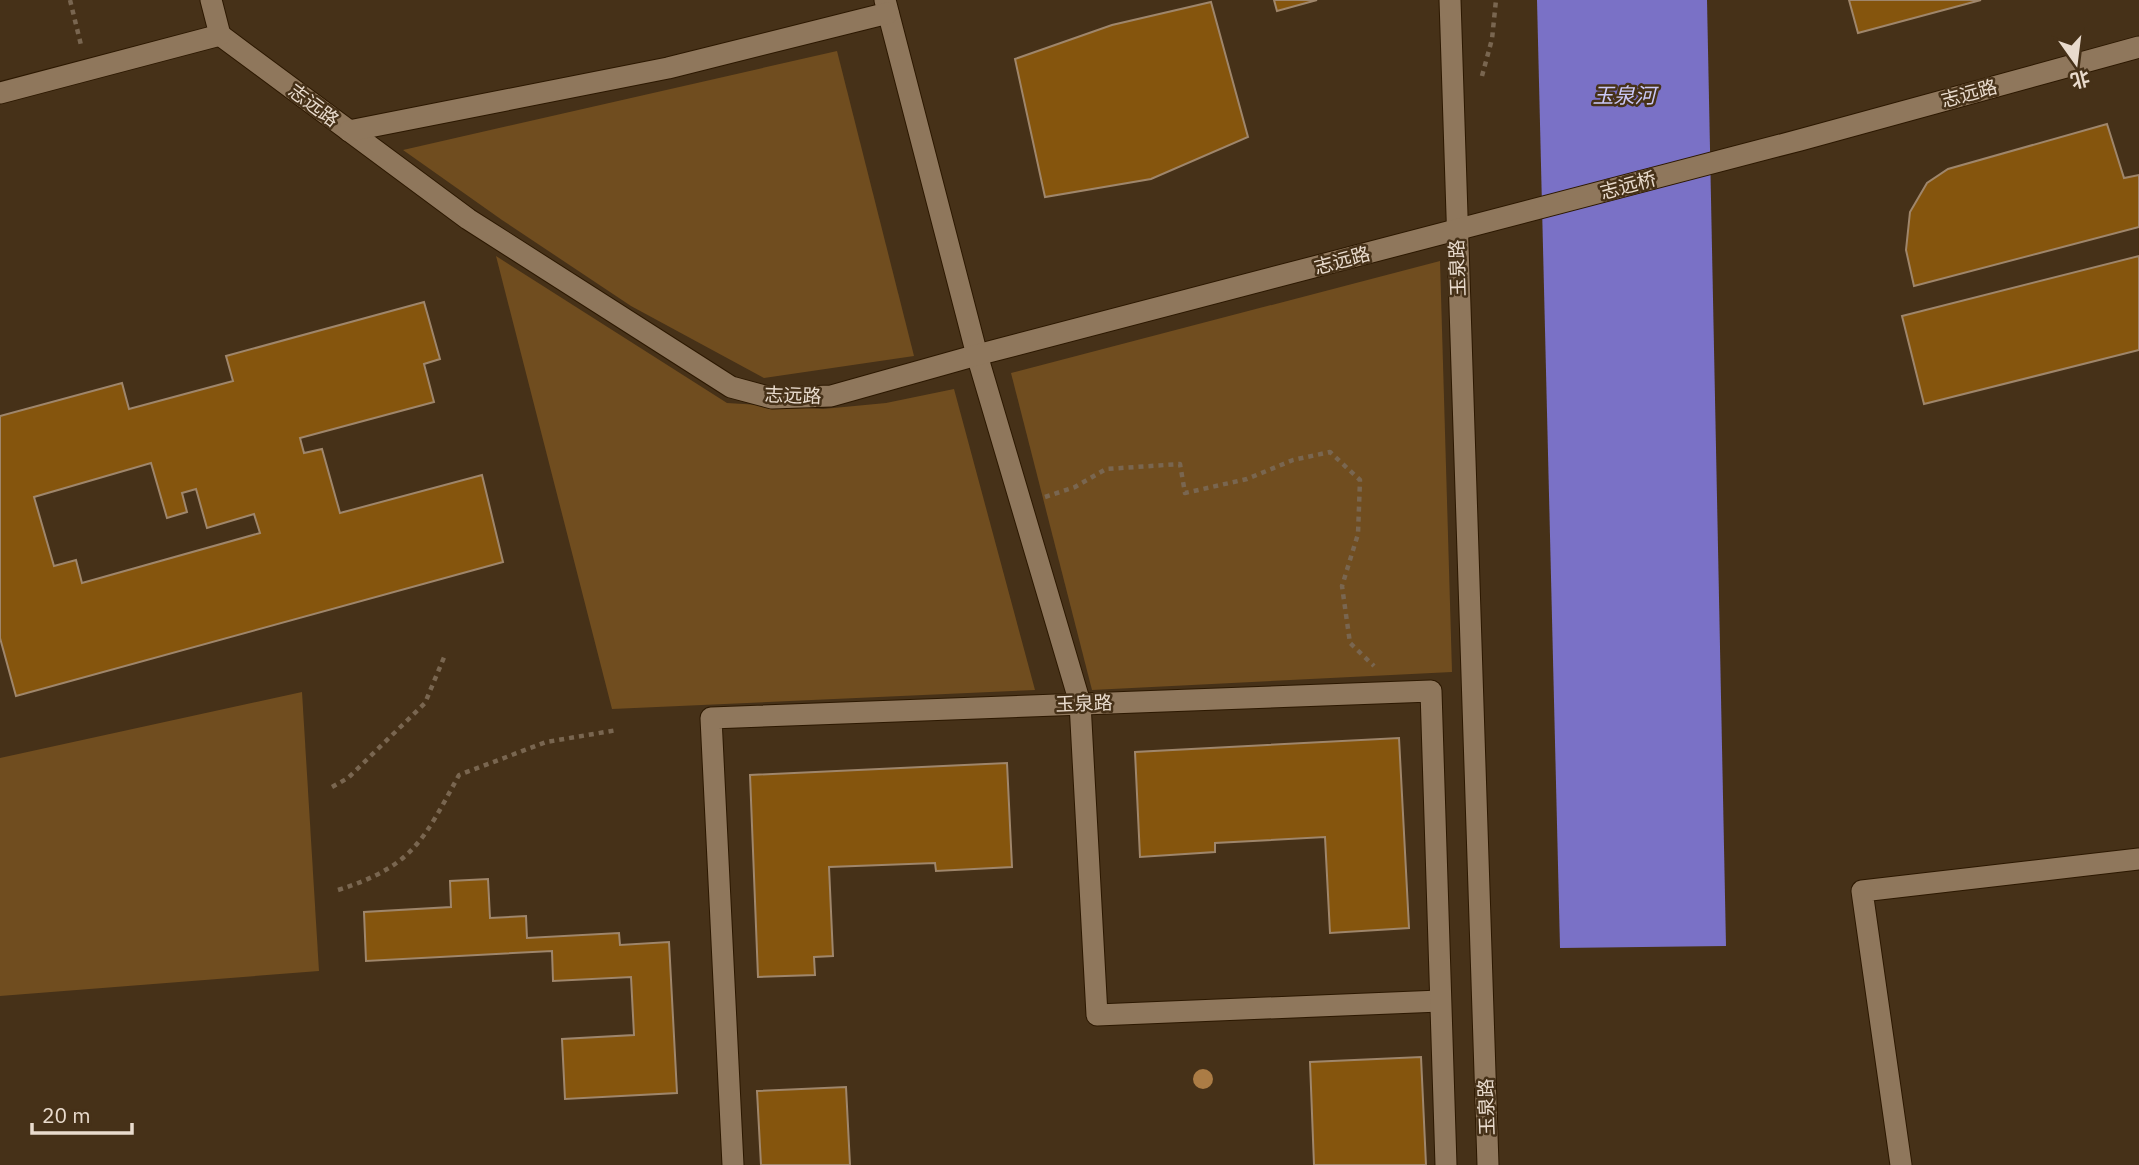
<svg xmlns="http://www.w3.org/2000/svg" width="2139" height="1165" viewBox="0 0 2139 1165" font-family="'IBM Plex Sans','Noto Sans SC',sans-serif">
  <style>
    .green { fill: #704d1f }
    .water { fill: #7a71c6 }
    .building { fill: #85550d; stroke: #9f866b; stroke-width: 2; fill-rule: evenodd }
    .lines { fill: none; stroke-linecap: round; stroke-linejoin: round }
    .minor-casing { stroke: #2c1801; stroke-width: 23 }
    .path { stroke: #796650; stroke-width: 4.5; stroke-dasharray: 5 5; stroke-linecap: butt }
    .minor { stroke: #8f775c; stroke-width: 21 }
    .tree { fill: #ab7c45 }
    .labels { text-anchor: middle; stroke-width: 5; stroke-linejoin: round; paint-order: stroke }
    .street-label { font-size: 19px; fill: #e9dbcd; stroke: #463118 }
    .water-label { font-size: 21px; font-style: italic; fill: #cac8f6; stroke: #463118 }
  </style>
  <rect width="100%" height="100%" fill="#463118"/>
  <g class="green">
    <polygon points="837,51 914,356 764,378 631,306 502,220 403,150"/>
    <polygon points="496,256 727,403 823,409 886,403 954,389 1035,690 612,709"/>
    <polygon points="1440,261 1452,672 1092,690 1011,373"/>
    <polygon points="302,692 319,971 0,996 0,758"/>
  </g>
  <polygon class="water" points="1537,0 1707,0 1726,946 1560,948"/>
  <g class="building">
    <polygon points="1274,0 1317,0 1277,11"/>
    <polygon points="1849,0 1981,0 1858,33"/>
    <polygon points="1211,2 1248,137 1151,179 1045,197 1015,59 1112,25"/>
    <polygon points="2107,124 2124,178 2139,175 2139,227 1914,286 1906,250 1910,212 1927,183 1948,169"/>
    <polygon points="2139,256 2139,350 1924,404 1902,316"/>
    <path d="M424,302L440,359L424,364L434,402L300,438L304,453L322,449L340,513L482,475L503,562L16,696L0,638V416L122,383L129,409L233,381L226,356ZM151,463L167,518L187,512L182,493L196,489L207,528L254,514L260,533L82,583L76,560L54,566L34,497Z"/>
    <polygon points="1399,738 1409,928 1330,933 1325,837 1215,843 1215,852 1140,857 1135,752"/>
    <polygon points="1007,763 1012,867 936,871 935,863 829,867 833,956 814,957 815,975 758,977 750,775"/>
    <polygon points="488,879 490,918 526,916 527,938 619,933 620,945 669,942 677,1093 565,1099 562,1039 634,1035 631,977 553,981 552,951 366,961 364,912 451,907 450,881"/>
    <polygon points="1421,1057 1426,1165 1314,1165 1310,1062"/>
    <polygon points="846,1087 850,1165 761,1165 757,1091"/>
  </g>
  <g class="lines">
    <defs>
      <g id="minor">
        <polyline points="885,0 977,355 1080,703 1097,1015 1440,1001"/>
        <polyline points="1450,0 1488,1165"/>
        <polyline points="220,35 468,219 731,387 772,398 831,396 977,355 1800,140 2139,47"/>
        <polyline points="0,93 220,35 211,0"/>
        <polyline points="349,131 668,68 888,13"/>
        <polyline points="733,1165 711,718 1431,691 1446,1165"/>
        <polyline points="1901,1165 1862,891 2139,859"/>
      </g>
    </defs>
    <use href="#minor" class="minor-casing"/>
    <g class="path">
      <polyline points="70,0 81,45"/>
      <polyline points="1482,76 1492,39 1496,0"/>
      <polyline points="1045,497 1075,487 1106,469 1180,464 1185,493 1247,479 1293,460 1330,452 1360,480 1358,534 1342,586 1350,643 1374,666"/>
      <polyline points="332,787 348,778 425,703 445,655"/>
      <path d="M338,890C413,866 423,841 459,775L546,742L617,730"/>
    </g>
    <use href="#minor" class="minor"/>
  </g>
  <circle class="tree" cx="1203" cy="1079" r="10"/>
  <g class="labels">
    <g class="street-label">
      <text transform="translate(1969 93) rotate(-15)" y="7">志远路</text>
      <text transform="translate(314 105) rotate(37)" y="7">志远路</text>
      <text transform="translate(1628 185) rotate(-15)" y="7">志远桥</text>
      <text transform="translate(1342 260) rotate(-15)" y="7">志远路</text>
      <text transform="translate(1457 268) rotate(-92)" y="7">玉泉路</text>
      <text transform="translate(793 395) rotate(2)" y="7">志远路</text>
      <text transform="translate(1084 703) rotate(-2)" y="7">玉泉路</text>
      <text transform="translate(1486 1107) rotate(-92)" y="7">玉泉路</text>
    </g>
    <g class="water-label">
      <text x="1624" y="103">玉泉河</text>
    </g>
  </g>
  <g transform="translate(2076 63) rotate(166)" stroke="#463118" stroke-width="5" paint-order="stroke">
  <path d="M0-5L12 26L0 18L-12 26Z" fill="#e9dbcd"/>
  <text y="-10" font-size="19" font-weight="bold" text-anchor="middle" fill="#e9dbcd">北</text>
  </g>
  <path d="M32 1123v10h100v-10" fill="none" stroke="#e9dbcd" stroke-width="3.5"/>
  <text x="42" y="1123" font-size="21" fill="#e9dbcd" stroke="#463118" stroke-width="5" paint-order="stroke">20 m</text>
</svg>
